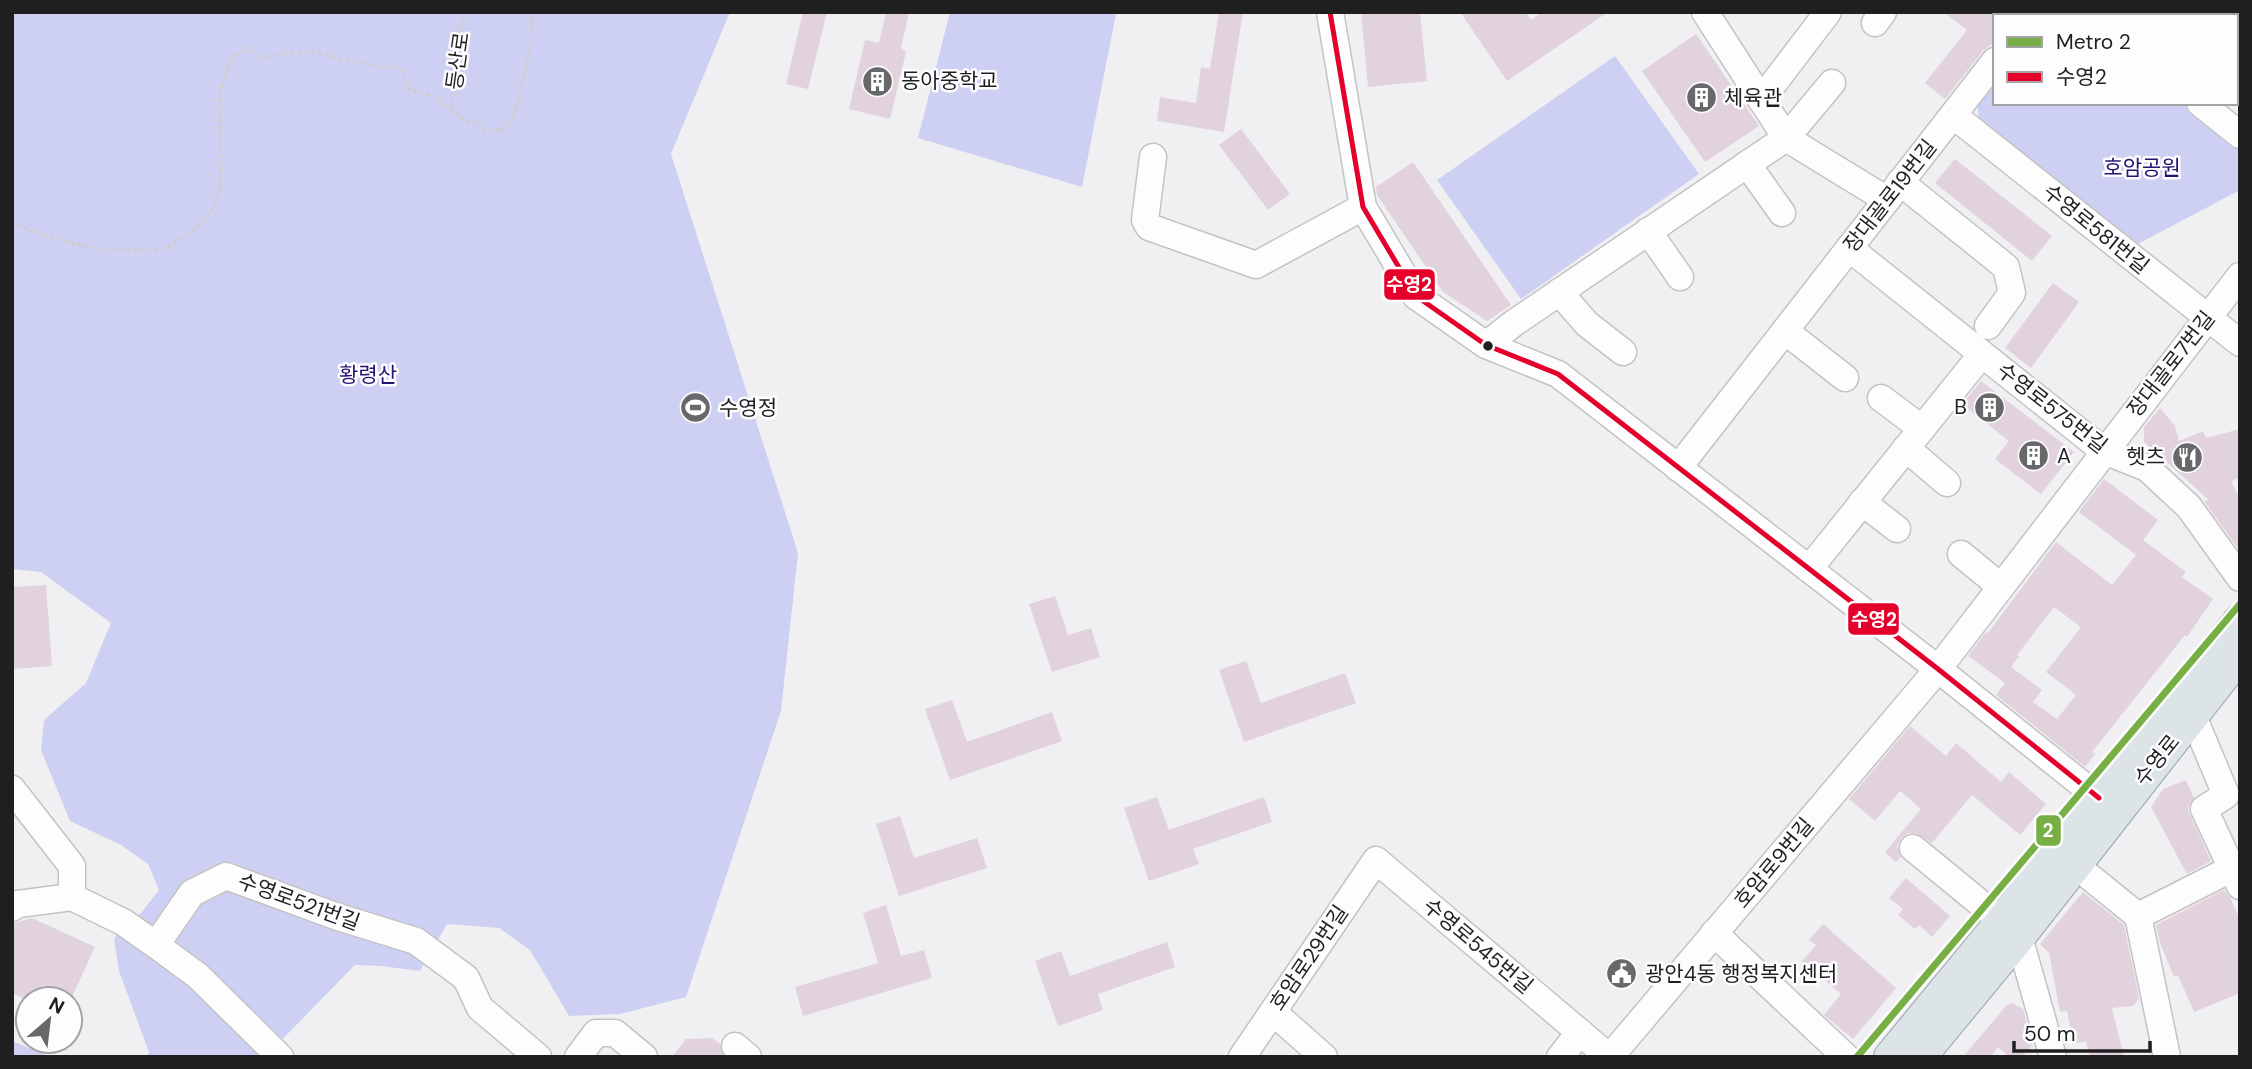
<svg xmlns="http://www.w3.org/2000/svg" width="2252" height="1069" viewBox="0 0 2252 1069" font-family="'DM Sans','Noto Sans KR',sans-serif">
  <style>
    .green { fill: #ced0f3 }
    .building { fill: #e1d2de; fill-rule: evenodd }
    .lines { fill: none; stroke-linecap: round; stroke-linejoin: round }
    .minor-casing { stroke: #c3c3c4; stroke-width: 29 }
    .major-casing { stroke: #95a3a9; stroke-width: 34 }
    .path { stroke: #cececf; stroke-width: 3.5; stroke-dasharray: 3.5 3.5; stroke-linecap: butt }
    .minor { stroke: #fdfdfd; stroke-width: 26 }
    .major { stroke: #dce4e8; stroke-width: 32 }
    .bus-1-casing { stroke: #fdfdff; stroke-width: 10 }
    .bus-1 { stroke: #e4002b; stroke-width: 5 }
    .metro-1-casing { stroke: #fdfdff; stroke-width: 12 }
    .metro-1 { stroke: #77af44; stroke-width: 7 }
    .bus-dot { fill: #1f1f20; stroke: #fdfdff; stroke-width: 2.5 }
    .labels { text-anchor: middle; stroke-width: 5; stroke-linejoin: round; paint-order: stroke }
    .street-label { font-size: 21px; fill: #1f1f20; stroke: #fdfdff }
    .poi-label { font-size: 21px; fill: #1f1f20; stroke: #fdfdff; text-anchor: start }
    .park-label { font-size: 21px; fill: #271173; stroke: #fdfdff }
    .line-badge { stroke: #fdfdff; stroke-width: 2.5 }
    .badge-label { font-size: 19px; text-anchor: middle; font-weight: bold; fill: #fff }
  </style>
  <rect width="100%" height="100%" fill="#f0f0f2"/>
  <g class="green">
    <polygon points="12,12 730,12 671,154 798,553 781,711 686,997 620,1014 569,1016 530,950 499,928 447,924 420,971 381,966 355,965 265,1057 147,1057 149,1052 119,971 114,938 141,913 159,890 148,864 121,845 70,821 41,750 44,720 86,683 111,623 41,572 12,569"/>
    <polygon points="950,12 1113,12 1116,14 1082,187 918,138"/>
    <polygon points="1615,56 1699,174 1521,299 1437,180"/>
    <polygon points="1995,76 1995,103 2182,103 2240,150 2240,190 2134,246 1979,122 1977,99"/>
    <polygon points="12,1041 46,1055 52,1057 12,1057"/>
  </g>
  <g class="building">
    <polygon points="803,12 827,12 808,89 786,84"/>
    <polygon points="886,12 909,12 901,48 906,52 890,119 849,109 865,40 879,43"/>
    <polygon points="1219,12 1243,12 1224,132 1157,121 1160,97 1196,103 1201,67 1210,69"/>
    <polygon points="1361,12 1420,12 1427,81 1368,87"/>
    <polygon points="1460,12 1526,12 1531,20 1542,12 1608,12 1507,81"/>
    <polygon points="1943,12 1995,12 1995,41 1983,51 1945,99 1925,83 1967,30"/>
    <polygon points="1696,34 1759,126 1705,162 1642,71"/>
    <polygon points="1241,129 1290,194 1268,210 1219,145"/>
    <polygon points="1955,159 2052,236 2032,261 1935,183"/>
    <polygon points="1413,162 1511,305 1487,321 1443,292 1377,195 1376,187"/>
    <polygon points="2053,283 2079,302 2031,368 2005,348"/>
    <polygon points="1981,381 2074,452 2041,494 1995,459 2009,441 1962,404"/>
    <polygon points="2160,408 2175,426 2179,441 2203,431 2206,438 2240,429 2240,478 2231,481 2240,499 2240,551 2204,501 2209,500 2144,442 2144,427"/>
    <path d="M2104,479L2158,520L2143,540L2186,572L2182,577L2213,599L2187,637L2185,635L2092,752L2095,754L2085,767L1996,695L2005,683L1968,656L1986,632L1988,633L2056,542L2112,585L2136,555L2079,512ZM2054,607L2081,627L2046,672L2076,695L2057,719L2033,702L2042,690L2011,667L2019,656L2017,655Z"/>
    <polygon points="46,585 52,666 12,669 12,587"/>
    <polygon points="1055,596 1068,635 1091,628 1100,657 1052,672 1029,604"/>
    <polygon points="1246,661 1261,703 1345,673 1356,703 1244,742 1219,670"/>
    <polygon points="952,700 967,742 1052,712 1062,741 950,780 925,709"/>
    <polygon points="1910,726 1946,756 1956,743 2001,782 2009,772 2046,804 2020,835 1972,795 1932,843 1916,833 1908,833 1901,838 1897,846 1901,857 1896,862 1885,852 1921,809 1900,791 1875,821 1849,799"/>
    <polygon points="2186,780 2194,798 2188,808 2190,815 2211,861 2187,874 2151,807 2163,789"/>
    <polygon points="1157,797 1169,830 1264,797 1272,822 1193,849 1199,864 1149,881 1124,808"/>
    <polygon points="900,816 914,858 977,838 987,868 899,896 876,824"/>
    <polygon points="1906,878 1950,916 1932,937 1919,925 1915,929 1898,915 1903,909 1889,898"/>
    <polygon points="2224,890 2231,899 2240,920 2240,993 2194,1012 2178,975 2174,977 2160,943 2156,925"/>
    <polygon points="2083,892 2124,925 2139,998 2133,1006 2112,1008 2124,1057 2090,1057 2086,1041 2074,1044 2067,1011 2060,1012 2049,953 2040,944"/>
    <polygon points="886,905 901,956 924,950 932,978 803,1016 795,987 878,963 863,913"/>
    <polygon points="32,918 95,947 71,999 25,999 12,993 12,929 15,923"/>
    <polygon points="1823,924 1896,988 1853,1039 1824,1015 1841,994 1802,961 1816,945 1809,940"/>
    <polygon points="1167,942 1175,967 1098,994 1103,1010 1058,1026 1035,961 1061,951 1070,976"/>
    <polygon points="2012,1003 2023,1009 2033,1044 2022,1057 2009,1057 1998,1047 1990,1057 1963,1057 2006,1006"/>
    <polygon points="712,1038 720,1044 724,1057 672,1057 686,1039"/>
  </g>
  <g class="lines">
    <defs>
      <g id="minor">
        <polyline points="1330,12 1363,207 1416,296 1486,345 1558,374 1938,669 2099,798"/>
        <polyline points="1705,12 1786,138 1887,200"/>
        <polyline points="2084,12 2089,16"/>
        <polyline points="2236,12 2240,15"/>
        <polyline points="2030,16 2033,12"/>
        <polyline points="1875,23 1883,12"/>
        <polyline points="1761,100 1828,12"/>
        <polyline points="2200,103 2240,135"/>
        <polyline points="1953,115 2240,343"/>
        <polyline points="1153,157 1145,220 1149,227 1256,265 1363,207"/>
        <polyline points="1747,164 1782,213"/>
        <polyline points="1900,182 2006,267 2012,293 1988,326"/>
        <polyline points="1648,231 1680,277"/>
        <polyline points="1849,248 2104,451 2147,468 2189,507 2240,578"/>
        <polyline points="1559,292 1587,324 1623,352"/>
        <polyline points="1785,331 1845,378"/>
        <polyline points="1486,345 1514,323 1786,138 1832,83"/>
        <polyline points="1881,398 1921,428"/>
        <polyline points="1906,448 1947,483"/>
        <polyline points="1678,468 1995,61"/>
        <polyline points="1862,502 1897,529"/>
        <polyline points="1961,554 2000,586"/>
        <polyline points="1809,569 1982,354"/>
        <polyline points="2193,716 2226,795 2204,809 2240,886"/>
        <polyline points="12,789 72,866 72,897"/>
        <polyline points="1913,848 2002,921"/>
        <polyline points="2075,865 2138,916 2167,1057"/>
        <polyline points="12,908 18,904 72,897 123,922 156,945 192,893 226,876 338,917 416,941 466,978 480,1008 538,1057"/>
        <polyline points="2138,916 2231,869"/>
        <polyline points="1714,933 1846,1057"/>
        <polyline points="2019,937 2053,1057"/>
        <polyline points="156,945 198,976 280,1057"/>
        <polyline points="1273,1012 1324,1057"/>
        <polyline points="735,1046 748,1057"/>
        <polyline points="578,1057 596,1033 615,1033 644,1057"/>
        <polyline points="1242,1057 1376,860 1609,1057"/>
        <polyline points="1560,1057 1580,1032"/>
        <polyline points="1610,1057 1938,669 2240,276"/>
      </g>
      <g id="major">
        <polyline points="1890,1057 2002,921 2240,620"/>
        <polyline points="1920,1057 2019,937 2240,655"/>
      </g>
    </defs>
    <use href="#minor" class="minor-casing"/>
    <use href="#major" class="major-casing"/>
    <g class="path">
      <polyline points="452,109 456,51 465,12"/>
      <path d="M12,221C43,239 95,251 130,250C140,250 152,251 162,249C171,247 181,238 189,233C250,195 200,118 229,65C233,57 242,52 248,47L263,59L281,54L313,52L378,67H397L405,74L404,80L410,90L436,96C443,107 456,113 465,122L477,121L485,131L504,130L513,118L526,69L528,53L533,37L530,12"/>
    </g>
    <use href="#minor" class="minor"/>
    <use href="#major" class="major"/>
    <defs>
      <polyline id="bus-1" points="1330,12 1363,207 1416,296 1486,345 1558,374 1938,669 2099,798"/>
    </defs>
    <use href="#bus-1" class="bus-1-casing"/>
    <use href="#bus-1" class="bus-1"/>
    <defs>
      <polyline id="metro-1" points="1857,1057 2240,604"/>
    </defs>
    <use href="#metro-1" class="metro-1-casing"/>
    <use href="#metro-1" class="metro-1"/>
  </g>
  <defs>
    <symbol id="building-disc" viewBox="-11 -11 22 22"><circle r="9.5" fill="#68686a" stroke="#fdfdff"/><path d="M-4-6H4V6H1V3H-1V6H-4ZM-2.5-4.3h1.7v1.8h-1.7ZM.8-4.3h1.7v1.8H.8ZM-2.5-1h1.7V.8h-1.7ZM.8-1h1.7V.8H.8Z" fill="#fff"/></symbol>
    <symbol id="stadium-disc" viewBox="-11 -11 22 22"><circle r="9.5" fill="#68686a" stroke="#fdfdff"/><path d="M0-5a6.5 5 0 1 0 0 10a6.5 5 0 1 0 0-10ZM-3.5-1.8h7v3.6h-7Z" fill="#fff"/></symbol>
    <symbol id="restaurant-disc" viewBox="-11 -11 22 22"><circle r="9.5" fill="#68686a" stroke="#fdfdff"/><path d="M-5-6h1v4h1v-4h1v4h1v-4h1v5L-1.5 .5V6h-2V.5L-5-1ZM5-6V6H3V1.5H1.5Q1.5-4 5-6Z" fill="#fff"/></symbol>
    <symbol id="civic-disc" viewBox="-11 -11 22 22"><circle r="9.5" fill="#68686a" stroke="#fdfdff"/><path d="M-.6-6.5H3V-4.5H.6V-3L4-1V1h2V6H-6V1h2V-1L-.6-3ZM-1.2 2.5V6h2.4V2.5Z" fill="#fff"/></symbol>
  </defs>
  <g fill-rule="evenodd">
    <use href="#building-disc" x="860" y="64" width="35" height="35"/>
    <use href="#building-disc" x="1684" y="80" width="35" height="35"/>
    <use href="#building-disc" x="1972" y="390" width="35" height="35"/>
    <use href="#stadium-disc" x="678" y="390" width="35" height="35"/>
    <use href="#building-disc" x="2016" y="438" width="35" height="35"/>
    <use href="#restaurant-disc" x="2170" y="440" width="35" height="35"/>
    <use href="#civic-disc" x="1604" y="956" width="35" height="35"/>
  </g>
  <circle class="bus-dot" cx="1488" cy="346" r="6"/>
  <g class="labels">
    <g class="street-label">
      <text transform="translate(458 61) rotate(-82)" y="7">등산로</text>
      <text transform="translate(1890 196) rotate(-52)" y="7">장대골로19번길</text>
      <text transform="translate(2096 229) rotate(39)" y="7">수영로581번길</text>
      <text transform="translate(2171 364) rotate(-52)" y="7">장대골로7번길</text>
      <text transform="translate(2052 408) rotate(38)" y="7">수영로575번길</text>
      <text transform="translate(2157 760) rotate(-51)" y="7">수영로</text>
      <text transform="translate(1774 863) rotate(-50)" y="7">호암로9번길</text>
      <text transform="translate(299 902) rotate(20)" y="7">수영로521번길</text>
      <text transform="translate(1478 946) rotate(40)" y="7">수영로545번길</text>
      <text transform="translate(1309 958) rotate(-56)" y="7">호암로29번길</text>
    </g>
    <g class="poi-label">
      <text x="901" y="88">동아중학교</text>
      <text x="1724" y="105">체육관</text>
      <text x="1967" y="414" text-anchor="end">B</text>
      <text x="719" y="415">수영정</text>
      <text x="2057" y="463">A</text>
      <text x="2165" y="464" text-anchor="end">헷츠</text>
      <text x="1645" y="981">광안4동 행정복지센터</text>
    </g>
    <g class="park-label">
      <text x="2142" y="175">호암공원</text>
      <text x="368" y="382">황령산</text>
    </g>
  </g>
  <g class="line-badge">
    <rect x="1383" y="268" width="53" height="33" rx="7" fill="#e4002b"/>
    <rect x="1847" y="602" width="53" height="34" rx="7" fill="#e4002b"/>
    <rect x="2035" y="814" width="27" height="33" rx="7" fill="#77af44"/>
  </g>
  <g class="badge-label">
    <text x="1409" y="291">수영2</text>
    <text x="1874" y="626">수영2</text>
    <text x="2048" y="837">2</text>
  </g>
  <rect width="2252" height="1069" fill="none" stroke="#1f1f20" stroke-width="28"/>
  <rect x="1993" y="14" width="245" height="91" fill="#fdfdff" stroke="#a4a4a6" stroke-width="2"/>
  <rect x="2007" y="37" width="35" height="10" fill="#77af44" stroke="#a4a4a6" stroke-width="2"/>
  <text x="2056" y="49" font-size="21" fill="#1f1f20">Metro 2</text>
  <rect x="2007" y="72" width="35" height="10" fill="#e4002b" stroke="#a4a4a6" stroke-width="2"/>
  <text x="2056" y="84" font-size="21" fill="#1f1f20">수영2</text>
  <g transform="translate(49 1020) rotate(28)"><circle r="33" fill="#fdfdff" stroke="#a4a4a6" stroke-width="2"/>
  <path d="M0-5L12 26L0 18L-12 26Z" fill="#68686a"/>
  <text y="-10" font-size="19" font-weight="bold" text-anchor="middle" fill="#1f1f20">N</text>
  </g>
  <path d="M2014 1041v10h136v-10" fill="none" stroke="#1f1f20" stroke-width="3.5"/>
  <text x="2024" y="1041" font-size="21" fill="#1f1f20" stroke="#fdfdff" stroke-width="5" paint-order="stroke">50 m</text>
</svg>
